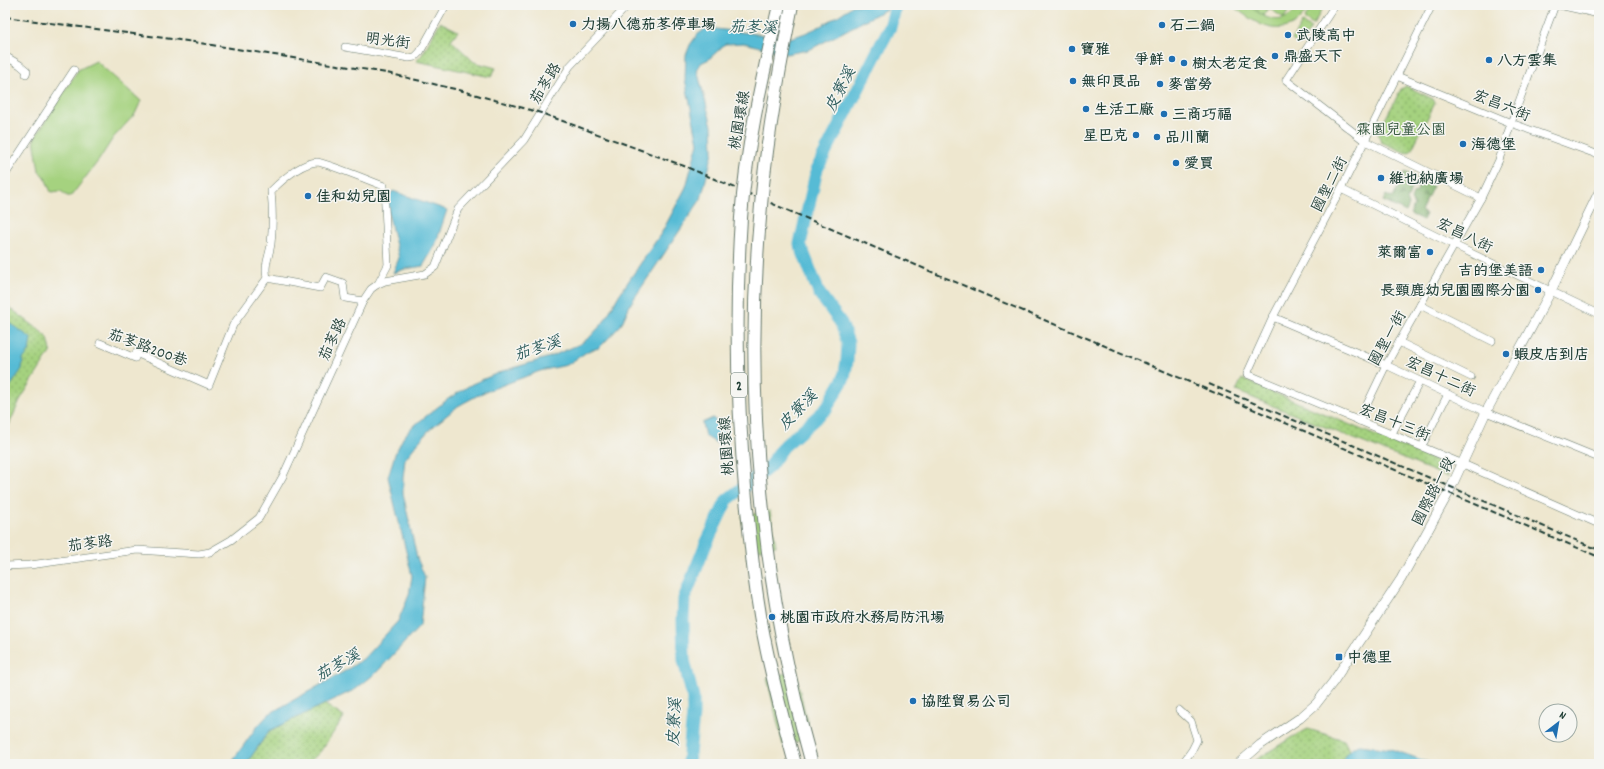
<svg xmlns="http://www.w3.org/2000/svg" width="1604" height="769" viewBox="0 0 1604 769" font-family="Dekko,'LXGW WenKai TC',sans-serif">
  <style>
    .grass { fill: url(#grass-dots); stroke: #62885a }
    .forest { fill: url(#forest-firs); stroke: #527851 }
    .garden { fill: #a5d27f; stroke: #62885a }
    .water { fill: #57bbd5; stroke: #3b7c84 }
    .lines { fill: none; stroke-linecap: round; stroke-linejoin: round }
    .river { stroke: #57bbd5; stroke-width: 13 }
    .street-casing { stroke: #67786a; stroke-width: 8 }
    .secondary-casing { stroke: #67786a; stroke-width: 10 }
    .street { stroke: #fff; stroke-width: 7 }
    .secondary { stroke: #fff; stroke-width: 9 }
    .rail { stroke: #1f3d34; stroke-width: 2; stroke-dasharray: 6 3; stroke-linecap: butt }
    .highway-bridge-casing { stroke: #67786a; stroke-width: 14; stroke-linecap: butt }
    .highway-bridge { stroke: #fff; stroke-width: 12 }
    .poi-dot { fill: #1f6fb2; stroke: #f6f6f2; stroke-width: 1.5 }
    .labels { text-anchor: middle; stroke-width: 3; stroke-linejoin: round; paint-order: stroke }
    .shield { fill: #f6f6f2; stroke: #60746d; stroke-width: 1 }
    .shield-label { font-size: 14px; font-weight: bold; fill: #1f3d34 }
    .poi-label { font-size: 15px; font-weight: bold; fill: #1f3d34; stroke: #f6f6f2; text-anchor: start }
    .street-label { font-size: 15px; fill: #1f3d34; stroke: #f6f6f2 }
    .park-label { font-size: 15px; fill: #3a5b43; stroke: #f6f6f2 }
    .water-label { font-size: 16px; font-style: italic; fill: #2d5c5c; stroke: #f6f6f2 }
  </style>
  <defs>
    <pattern id="grass-dots" width="8" height="8" patternUnits="userSpaceOnUse"><rect width="8" height="8" fill="#a5d27f"/><path d="M2 2h.1M6 6h.1" fill="none" stroke="#86ac69" stroke-width="1.8" stroke-linecap="round"/></pattern>
    <pattern id="forest-firs" width="22" height="20" patternUnits="userSpaceOnUse"><rect width="22" height="20" fill="#84b46e"/><path d="M5 1l3.5 6h-7zM16 11l3.5 6h-7z" fill="#6b945b"/></pattern>
  </defs>
  <rect width="100%" height="100%" fill="#f6f6f2"/>
  <filter id="ink" filterUnits="userSpaceOnUse"><feTurbulence type="fractalNoise" baseFrequency=".025" numOctaves="2"/><feDisplacementMap in="SourceGraphic" scale="8" xChannelSelector="R" yChannelSelector="G"/><feConvolveMatrix kernelMatrix="1 2 1 2 8 2 1 2 1" color-interpolation-filters="sRGB"/></filter>
  <filter id="wash" filterUnits="userSpaceOnUse"><feTurbulence type="fractalNoise" baseFrequency=".012" numOctaves="4" result="noise"/><feDisplacementMap in="SourceGraphic" scale="16" xChannelSelector="R" yChannelSelector="G"/><feGaussianBlur stdDeviation="0.9" result="paint"/><feColorMatrix in="noise" values="0 0 0 0 0 0 0 0 0 0 0 0 0 0 0 0 0 1.4 0 .05"/><feComposite in="paint" operator="in"/></filter>
  <g filter="url(#wash)">
    <rect width="100%" height="100%" fill="#eee7cf"/>
    <g class="grass">
      <polygon points="1246,5 1271,5 1264,16"/>
      <polygon points="440,22 458,31 451,40 474,62 496,68 491,77 416,61 422,55"/>
      <polygon points="1406,86 1433,99 1435,103 1411,151 1406,153 1381,142 1378,133 1401,89"/>
      <polygon points="5,304 38,329 48,338 51,351 20,400 5,434"/>
      <polygon points="1242,379 1445,465 1448,477 1236,391"/>
      <polygon points="324,704 344,717 320,752 308,764 246,764 269,731"/>
      <polygon points="1308,729 1344,740 1349,750 1341,764 1250,764 1292,737"/>
    </g>
    <g class="forest">
      <polygon points="1405,172 1414,176 1411,182 1413,187 1407,199 1409,205 1406,212 1383,201 1386,195 1393,198"/>
      <polygon points="1417,177 1433,186 1421,211 1426,214 1423,220 1410,214 1414,206 1411,199 1414,192 1416,193 1418,189 1415,183"/>
    </g>
    <g class="garden">
      <path d="M1231,5C1235,5 1242,4 1246,5C1252,7 1257,12 1262,15C1277,24 1291,19 1299,5H1309C1305,14 1299,22 1290,26C1268,35 1248,17 1231,5Z"/>
      <polygon points="1272,5 1292,5 1284,18 1270,9"/>
      <polygon points="1313,5 1318,5 1323,8 1313,25 1304,19"/>
      <polygon points="1302,23 1311,28 1300,45 1292,40"/>
      <polygon points="96,61 141,101 135,114 113,138 99,160 71,196 67,196 61,191 51,192 45,178 39,171 34,139 78,70"/>
      <polygon points="770,511 776,546 748,551 742,516"/>
      <polygon points="795,671 811,738 783,745 767,678"/>
    </g>
    <g class="water">
      <path d="M853,5H894L809,50L786,54L745,43L725,44L709,59L701,63L697,70L712,126L713,152L701,199L631,303L621,325L599,348L588,351L567,365L540,371L482,393L458,406L429,430L416,445L405,459L403,478V493L410,526L417,558L425,577L420,626L377,672L356,689L269,731L246,764H230L256,728L269,714L345,671L363,659L398,621L409,595L412,576L388,477L395,454L403,438L411,428L448,399L472,384L503,371L550,357L580,344L590,337L603,323L619,295L662,232L686,187L698,143L685,79L686,55L690,45L697,35L705,29H716L789,38C807,35 839,17 853,5Z"/>
      <polygon points="393,191 447,210 435,246 423,266 405,269 393,273 399,258 385,200"/>
      <polygon points="5,320 31,338 29,352 23,359 22,369 5,394"/>
      <polygon points="713,418 724,430 723,439 718,444 705,436 702,423"/>
      <path d="M1360,745L1391,749L1433,764H1341C1346,755 1349,747 1360,745Z"/>
    </g>
    <g class="lines">
      <polyline class="river" points="688,764 693,715 693,698 684,660 683,620 684,599 705,546 727,500 769,467 783,447 826,409 844,378 847,361 848,343 841,323 819,293 800,244 817,169 890,27 896,5"/>
    </g>
  </g>
  <g filter="url(#ink)">
    <g class="lines">
      <defs>
        <g id="street">
          <polyline points="1335,5 1286,80 1365,141 1481,198"/>
          <polyline points="1432,5 1341,189 1273,317 1247,374 1463,464 1599,524"/>
          <polyline points="1559,5 1599,14"/>
          <polyline points="345,47 409,58 415,57 420,52 446,5"/>
          <polyline points="5,56 20,65 27,71 26,74"/>
          <polyline points="1397,76 1511,123 1599,155"/>
          <polyline points="5,175 74,70"/>
          <polyline points="1341,189 1454,245 1599,314"/>
          <path d="M267,278C264,264 269,258 271,244C273,224 273,210 271,191C282,180 301,163 317,162C324,162 373,182 384,186L388,265L378,284"/>
          <polyline points="1420,305 1492,341"/>
          <polyline points="1273,317 1386,365 1486,412 1599,458"/>
          <polyline points="1399,342 1471,377"/>
          <polyline points="100,343 135,358 136,353 209,385 233,325 267,278 320,288 326,277 343,283 345,298 363,301"/>
          <polyline points="1359,421 1386,365 1481,198 1499,160 1511,123 1555,5"/>
          <polyline points="1391,435 1420,381"/>
          <polyline points="1424,442 1448,394"/>
          <polyline points="5,566 30,565 137,550 199,554 210,552 231,540 259,518 283,476 363,301 371,289 378,284 385,281 425,274 435,267 458,209 524,140 570,66 628,5"/>
          <polyline points="1179,710 1191,721 1197,740 1192,750 1182,764"/>
        </g>
        <polyline id="secondary" points="1238,764 1260,745 1300,718 1316,704 1333,682 1401,579 1449,492 1486,412 1551,291 1599,192"/>
      </defs>
      <use href="#street" class="street-casing"/>
      <use href="#secondary" class="secondary-casing"/>
      <use href="#street" class="street"/>
      <use href="#secondary" class="secondary"/>
      <g class="rail">
        <polyline points="5,17 187,41 387,73 459,90 541,113 684,166 1599,557"/>
        <polyline points="1209,384 1599,550"/>
      </g>
      <defs>
        <g id="highway-bridge">
          <path d="M779,5C763,75 746,146 741,218C735,311 737,405 746,499C751,550 756,601 767,652C775,689 785,727 795,764"/>
          <path d="M792,5C778,75 765,147 760,218C744,401 762,587 812,764"/>
        </g>
      </defs>
      <use href="#highway-bridge" class="highway-bridge-casing"/>
      <use href="#highway-bridge" class="highway-bridge"/>
    </g>
  </g>
  <g class="poi-dot">
    <circle cx="573" cy="24" r="4"/>
    <circle cx="1162" cy="25" r="4"/>
    <circle cx="1288" cy="35" r="4"/>
    <circle cx="1072" cy="49" r="4"/>
    <circle cx="1275" cy="56" r="4"/>
    <circle cx="1172" cy="59" r="4"/>
    <circle cx="1489" cy="60" r="4"/>
    <circle cx="1184" cy="63" r="4"/>
    <circle cx="1073" cy="81" r="4"/>
    <circle cx="1160" cy="84" r="4"/>
    <circle cx="1086" cy="109" r="4"/>
    <circle cx="1164" cy="114" r="4"/>
    <circle cx="1136" cy="135" r="4"/>
    <circle cx="1157" cy="137" r="4"/>
    <circle cx="1463" cy="144" r="4"/>
    <circle cx="1176" cy="163" r="4"/>
    <circle cx="1381" cy="178" r="4"/>
    <circle cx="308" cy="196" r="4"/>
    <circle cx="1430" cy="252" r="4"/>
    <circle cx="1541" cy="270" r="4"/>
    <circle cx="1538" cy="290" r="4"/>
    <circle cx="1506" cy="354" r="4"/>
    <circle cx="772" cy="617" r="4"/>
    <rect x="1335" y="653" width="8" height="8" rx="2"/>
    <circle cx="913" cy="701" r="4"/>
  </g>
  <g class="labels">
    <rect class="shield" x="731" y="373" width="16" height="24" rx="3"/>
    <g class="shield-label">
      <text x="739" y="390">2</text>
    </g>
    <g class="poi-label">
      <text x="581" y="29">力揚八德茄苳停車場</text>
      <text x="1170" y="30">石二鍋</text>
      <text x="1296" y="40">武陵高中</text>
      <text x="1080" y="54">寶雅</text>
      <text x="1283" y="61">鼎盛天下</text>
      <text x="1164" y="64" text-anchor="end">爭鮮</text>
      <text x="1497" y="65">八方雲集</text>
      <text x="1192" y="68">樹太老定食</text>
      <text x="1081" y="86">無印良品</text>
      <text x="1168" y="89">麥當勞</text>
      <text x="1094" y="114">生活工廠</text>
      <text x="1172" y="119">三商巧福</text>
      <text x="1128" y="140" text-anchor="end">星巴克</text>
      <text x="1165" y="142">品川蘭</text>
      <text x="1471" y="149">海德堡</text>
      <text x="1184" y="168">愛買</text>
      <text x="1389" y="183">維也納廣場</text>
      <text x="316" y="201">佳和幼兒園</text>
      <text x="1422" y="257" text-anchor="end">萊爾富</text>
      <text x="1533" y="275" text-anchor="end">吉的堡美語</text>
      <text x="1530" y="295" text-anchor="end">長頸鹿幼兒園國際分園</text>
      <text x="1514" y="359">蝦皮店到店</text>
      <text x="780" y="622">桃園市政府水務局防汛場</text>
      <text x="1347" y="662">中德里</text>
      <text x="921" y="706">協陞貿易公司</text>
    </g>
    <g class="street-label">
      <text transform="translate(388 40) rotate(7)" y="5">明光街</text>
      <text transform="translate(545 83) rotate(-58)" y="5">茄苳路</text>
      <text transform="translate(1502 105) rotate(22)" y="5">宏昌六街</text>
      <text transform="translate(739 120) rotate(-80)" y="5">桃園環線</text>
      <text transform="translate(1329 184) rotate(-63)" y="5">國聖二街</text>
      <text transform="translate(1465 235) rotate(26)" y="5">宏昌八街</text>
      <text transform="translate(1387 338) rotate(-61)" y="5">國聖一街</text>
      <text transform="translate(332 339) rotate(-65)" y="5">茄苳路</text>
      <text transform="translate(148 347) rotate(20)" y="5">茄苳路200巷</text>
      <text transform="translate(1441 376) rotate(25)" y="5">宏昌十二街</text>
      <text transform="translate(1395 422) rotate(22)" y="5">宏昌十三街</text>
      <text transform="translate(726 446) rotate(-94)" y="5">桃園環線</text>
      <text transform="translate(1433 491) rotate(-63)" y="5">國際路一段</text>
      <text transform="translate(90 543) rotate(-7)" y="5">茄苳路</text>
    </g>
    <g class="park-label">
      <text x="1401" y="134">霖園兒童公園</text>
    </g>
    <g class="water-label">
      <text transform="translate(753 26) rotate(2)" y="6">茄苳溪</text>
      <text transform="translate(839 89) rotate(-63)" y="6">皮寮溪</text>
      <text transform="translate(537 347) rotate(-18)" y="6">茄苳溪</text>
      <text transform="translate(797 409) rotate(-46)" y="6">皮寮溪</text>
      <text transform="translate(337 664) rotate(-29)" y="6">茄苳溪</text>
      <text transform="translate(673 722) rotate(-87)" y="6">皮寮溪</text>
    </g>
  </g>
  <rect width="1604" height="769" fill="none" stroke="#f6f6f2" stroke-width="20"/>
  <g transform="translate(1558 723) rotate(31)"><circle r="19" fill="#f6f6f2" stroke="#a0aca6"/>
  <path d="M0-3L7 15L0 10L-7 15Z" fill="#1f6fb2"/>
  <text y="-6" font-size="11" font-weight="bold" text-anchor="middle" fill="#1f3d34">N</text>
  </g>
</svg>
